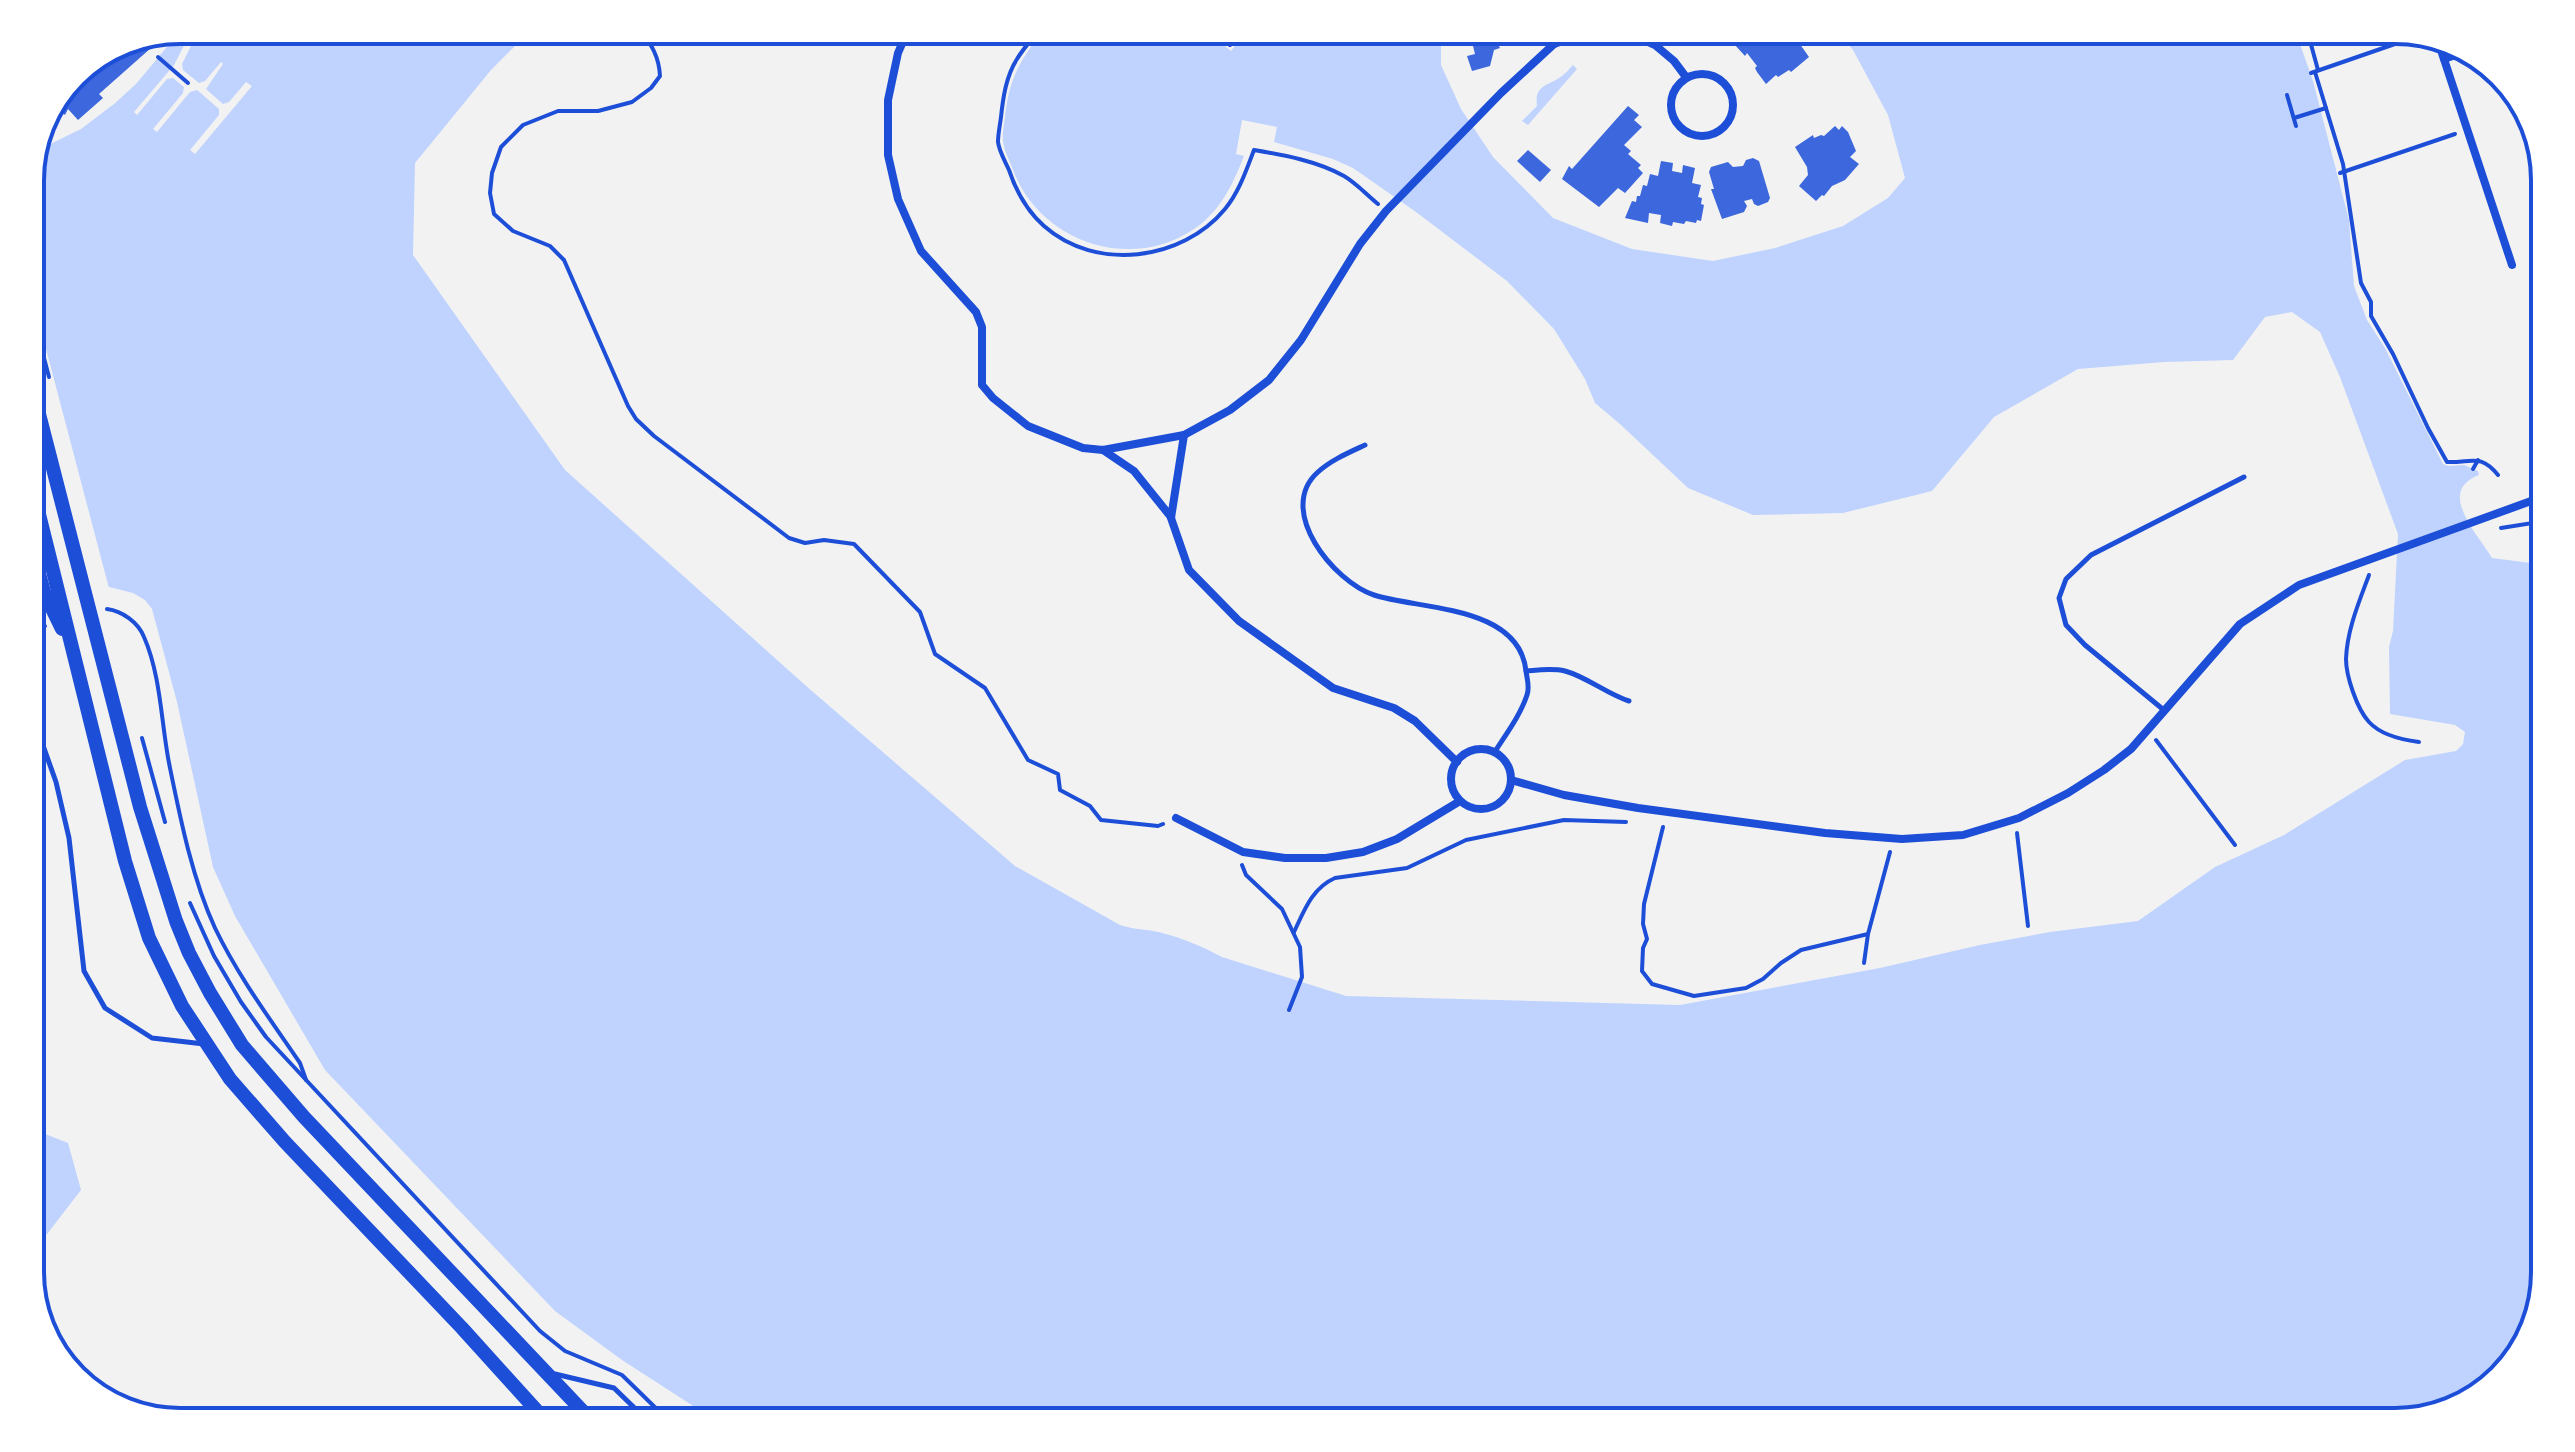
<svg xmlns="http://www.w3.org/2000/svg" width="2575" height="1452" viewBox="0 0 2575 1452" font-family="'IBM Plex Sans',sans-serif">
  <style>
    .water { fill: #bfd3fe }
    .pier { fill: #f2f2f2 }
    .building { fill: #3d67dc }
    .lines { fill: none; stroke-linecap: round; stroke-linejoin: round }
    .path { stroke: #1d4ed8; stroke-width: 4 }
    .service { stroke: #1d4ed8; stroke-width: 5 }
    .minor { stroke: #1d4ed8; stroke-width: 8 }
    .secondary { stroke: #1d4ed8; stroke-width: 14 }
    .rim { fill: none; stroke: #1d4ed8; stroke-width: 4 }
  </style>
  <rect width="100%" height="100%" fill="#f2f2f2"/>
  <g class="water">
    <path d="M181,30H531L491,70L415,163L413,255L565,470L805,685L1015,866L1120,925C1132,929 1141,929 1153,931C1175,935 1202,946 1222,957L1346,996L1680,1005L1880,968L1980,945L2050,932L2138,921L2215,867L2284,835L2405,760L2456,751L2463,744L2465,732L2455,725L2390,714L2389,647L2393,631L2398,534L2340,377L2320,332L2292,312L2265,317L2233,360L2164,362L2078,369L1994,417L1932,491L1843,513L1753,515L1688,488L1620,424L1595,403L1585,379L1554,329L1507,281L1416,212L1353,168L1333,159L1274,142L1277,127L1242,120L1236,154L1244,156C1233,184 1220,212 1194,229C1129,273 1040,241 1013,170C1010,161 1004,151 1003,141C1002,134 1004,125 1005,117C1009,78 1020,61 1043,30H1205L1231,51L1246,30H1441V65L1461,109L1493,157L1553,218L1632,249L1713,261L1775,248L1843,226L1888,198L1905,178L1888,115L1853,50L1836,30H2295L2313,81L2349,220L2354,286L2367,320L2385,348L2443,464L2448,466L2464,465L2478,471L2479,475C2436,491 2477,533 2492,558L2545,565V1272L2525,1346L2470,1402L2395,1422H718L622,1360L555,1311L325,1070L235,916L213,867L177,702L152,609L145,600L133,593L30,567V171L40,149L81,129L114,104L136,84Z"/>
    <path d="M1573,65L1577,69L1528,125L1522,121L1537,106C1534,84 1549,86 1562,76C1566,73 1569,69 1573,65Z"/>
    <polygon points="30,1128 68,1143 81,1190 37,1247 30,1252"/>
  </g>
  <g class="pier">
    <polygon points="192,30 199,30 182,64 183,70 199,83 205,81 221,62 223,64 206,89 223,104 229,102 246,82 252,86 195,154 190,150 219,115 219,109 197,90 190,92 157,132 153,129 183,93 184,87 173,78 167,79 137,115 134,112 174,65"/>
    <polygon points="30,288 110,592 30,571"/>
  </g>
  <g class="building">
    <polygon points="1469,30 1516,30 1505,45 1498,44 1500,48 1494,50 1490,66 1472,71 1467,56 1475,54"/>
    <polygon points="1713,30 1735,30 1725,45 1709,37"/>
    <polygon points="1741,30 1790,30 1809,57 1791,72 1789,70 1778,77 1776,75 1766,84 1757,72 1755,68 1757,66 1747,53 1745,56 1734,44 1733,40"/>
    <polygon points="169,32 99,94 103,98 78,120 68,109 65,115 58,109 74,74 123,41"/>
    <polygon points="1628,106 1639,115 1634,120 1642,127 1624,145 1631,151 1628,154 1641,165 1638,168 1643,173 1625,193 1618,188 1599,207 1562,179 1569,166 1572,169"/>
    <polygon points="1835,126 1839,130 1842,126 1848,132 1856,151 1850,157 1859,164 1845,180 1832,186 1824,196 1822,195 1816,201 1799,186 1808,175 1807,167 1795,147 1813,135 1814,138 1821,135 1824,136"/>
    <polygon points="1528,150 1551,170 1540,182 1517,161"/>
    <polygon points="1753,158 1759,161 1770,198 1768,202 1758,206 1754,204 1752,199 1744,201 1747,206 1744,212 1722,219 1711,189 1714,189 1709,172 1711,167 1728,162 1733,167 1743,166 1746,160"/>
    <polygon points="1661,161 1673,163 1672,171 1682,173 1683,165 1695,168 1692,183 1701,185 1698,197 1702,198 1701,204 1704,205 1701,221 1697,220 1696,223 1686,221 1684,224 1673,222 1672,226 1660,223 1661,215 1649,213 1648,223 1625,218 1632,201 1636,202 1637,196 1640,196 1643,185 1647,186 1650,174 1658,176"/>
  </g>
  <g class="lines">
    <g class="path">
      <path d="M640,30C652,45 659,57 660,76L651,88L632,102L598,111H558L523,125L501,147L492,173L490,193L494,214L513,231L550,246L564,260L628,406L636,419L654,436L789,538L805,543L824,540L854,544L920,612L935,654L985,688L1028,760L1058,774L1060,790L1090,806L1101,820L1158,826L1163,824"/>
      <path d="M1039,30C1032,39 1023,49 1017,59C1006,76 1003,98 1001,117C1000,125 998,134 998,142C999,151 1005,161 1009,170C1016,191 1027,211 1044,226C1096,272 1182,261 1225,209C1239,192 1246,171 1254,150C1284,155 1317,161 1344,176C1356,183 1367,195 1378,204"/>
      <polyline points="1208,30 1230,45 1241,30"/>
      <polyline points="2307,30 2318,70"/>
      <polyline points="158,57 188,83"/>
      <path d="M2315,72L2343,164L2361,283L2371,302V316L2393,354L2428,428L2447,462C2472,463 2480,453 2498,475"/>
      <polyline points="2311,73 2418,36"/>
      <polyline points="2287,95 2296,126"/>
      <polyline points="2294,118 2326,108"/>
      <polyline points="2340,173 2455,134"/>
      <polyline points="30,305 49,377"/>
      <polyline points="2473,469 2478,460"/>
      <polyline points="2501,528 2545,521"/>
      <path d="M2369,575C2359,602 2347,630 2346,659C2346,676 2357,709 2369,722C2381,735 2403,740 2419,742"/>
      <path d="M107,609C122,611 138,622 144,637C161,676 161,722 169,763C180,817 192,878 215,928C238,976 270,1019 300,1063L306,1080"/>
      <polyline points="30,636 45,626"/>
      <polyline points="142,738 165,822"/>
      <polyline points="2156,740 2235,845"/>
      <polyline points="1663,827 1644,904 1643,924 1647,939 1643,948 1642,971 1652,984 1694,996 1746,988 1763,979 1781,963 1801,950 1868,934 1890,852"/>
      <polyline points="2017,833 2028,926"/>
      <polyline points="1242,865 1246,875 1282,909 1300,947 1302,977 1289,1010"/>
      <polyline points="190,903 214,956 241,1002 266,1037 540,1331 565,1351 622,1375 670,1422"/>
      <path d="M1294,932C1304,911 1312,888 1335,878L1407,868L1466,840L1564,820L1626,822"/>
      <polyline points="1864,963 1868,934"/>
    </g>
    <g class="service">
      <path d="M1365,445C1350,452 1331,460 1318,472C1275,510 1334,582 1374,595C1421,610 1519,605 1526,671C1527,679 1530,687 1527,695C1520,716 1506,734 1494,753"/>
      <path d="M1526,671C1539,670 1552,668 1565,671C1587,677 1607,694 1629,701"/>
      <polyline points="30,709 56,782 69,838 84,971 105,1008 152,1038 204,1044"/>
      <polyline points="2165,711 2085,645 2066,625 2059,598 2066,579 2091,555 2244,477"/>
      <polyline points="555,1374 614,1388 649,1422"/>
    </g>
    <g class="minor">
      <polyline points="908,30 898,53 888,100 888,155 898,199 921,251 976,312 982,327 982,385 993,398 1028,426 1083,448 1103,450 1184,435 1230,410 1269,380 1301,340 1360,244 1386,211 1501,93 1554,44 1587,33 1610,31 1633,35 1655,45 1674,61 1686,77"/>
      <polyline points="1552,30 1554,44"/>
      <polyline points="2438,41 2512,265"/>
      <polyline points="2444,59 2470,50"/>
      <circle cx="1702" cy="105" r="31"/>
      <polyline points="1184,435 1171,518 1189,570 1239,621 1333,688 1394,708 1415,721 1457,762"/>
      <polyline points="1103,450 1134,471 1171,517"/>
      <circle cx="1481" cy="779" r="30"/>
      <polyline points="1511,780 1564,795 1638,808 1825,833 1902,839 1963,835 2019,818 2068,793 2104,770 2131,749 2240,624 2299,585 2545,496"/>
      <polyline points="1176,818 1243,852 1285,858 1326,858 1363,852 1397,839 1460,801"/>
    </g>
    <g class="secondary">
      <polyline points="30,379 140,807 176,921 189,953 210,993 242,1045 304,1117 593,1422"/>
      <polyline points="30,478 125,861 149,938 182,1006 230,1079 285,1142 462,1328 547,1422"/>
      <polyline points="30,540 44,592 62,629"/>
    </g>
  </g>
  <path d="M0 0H2575V1452H0ZM180 44H2395A136 136 0 0 1 2531 180V1272A136 136 0 0 1 2395 1408H180A136 136 0 0 1 44 1272V180A136 136 0 0 1 180 44Z" fill="#fff" fill-rule="evenodd"/>
  <path class="rim" d="M180 44H2395A136 136 0 0 1 2531 180V1272A136 136 0 0 1 2395 1408H180A136 136 0 0 1 44 1272V180A136 136 0 0 1 180 44Z"/>
</svg>
